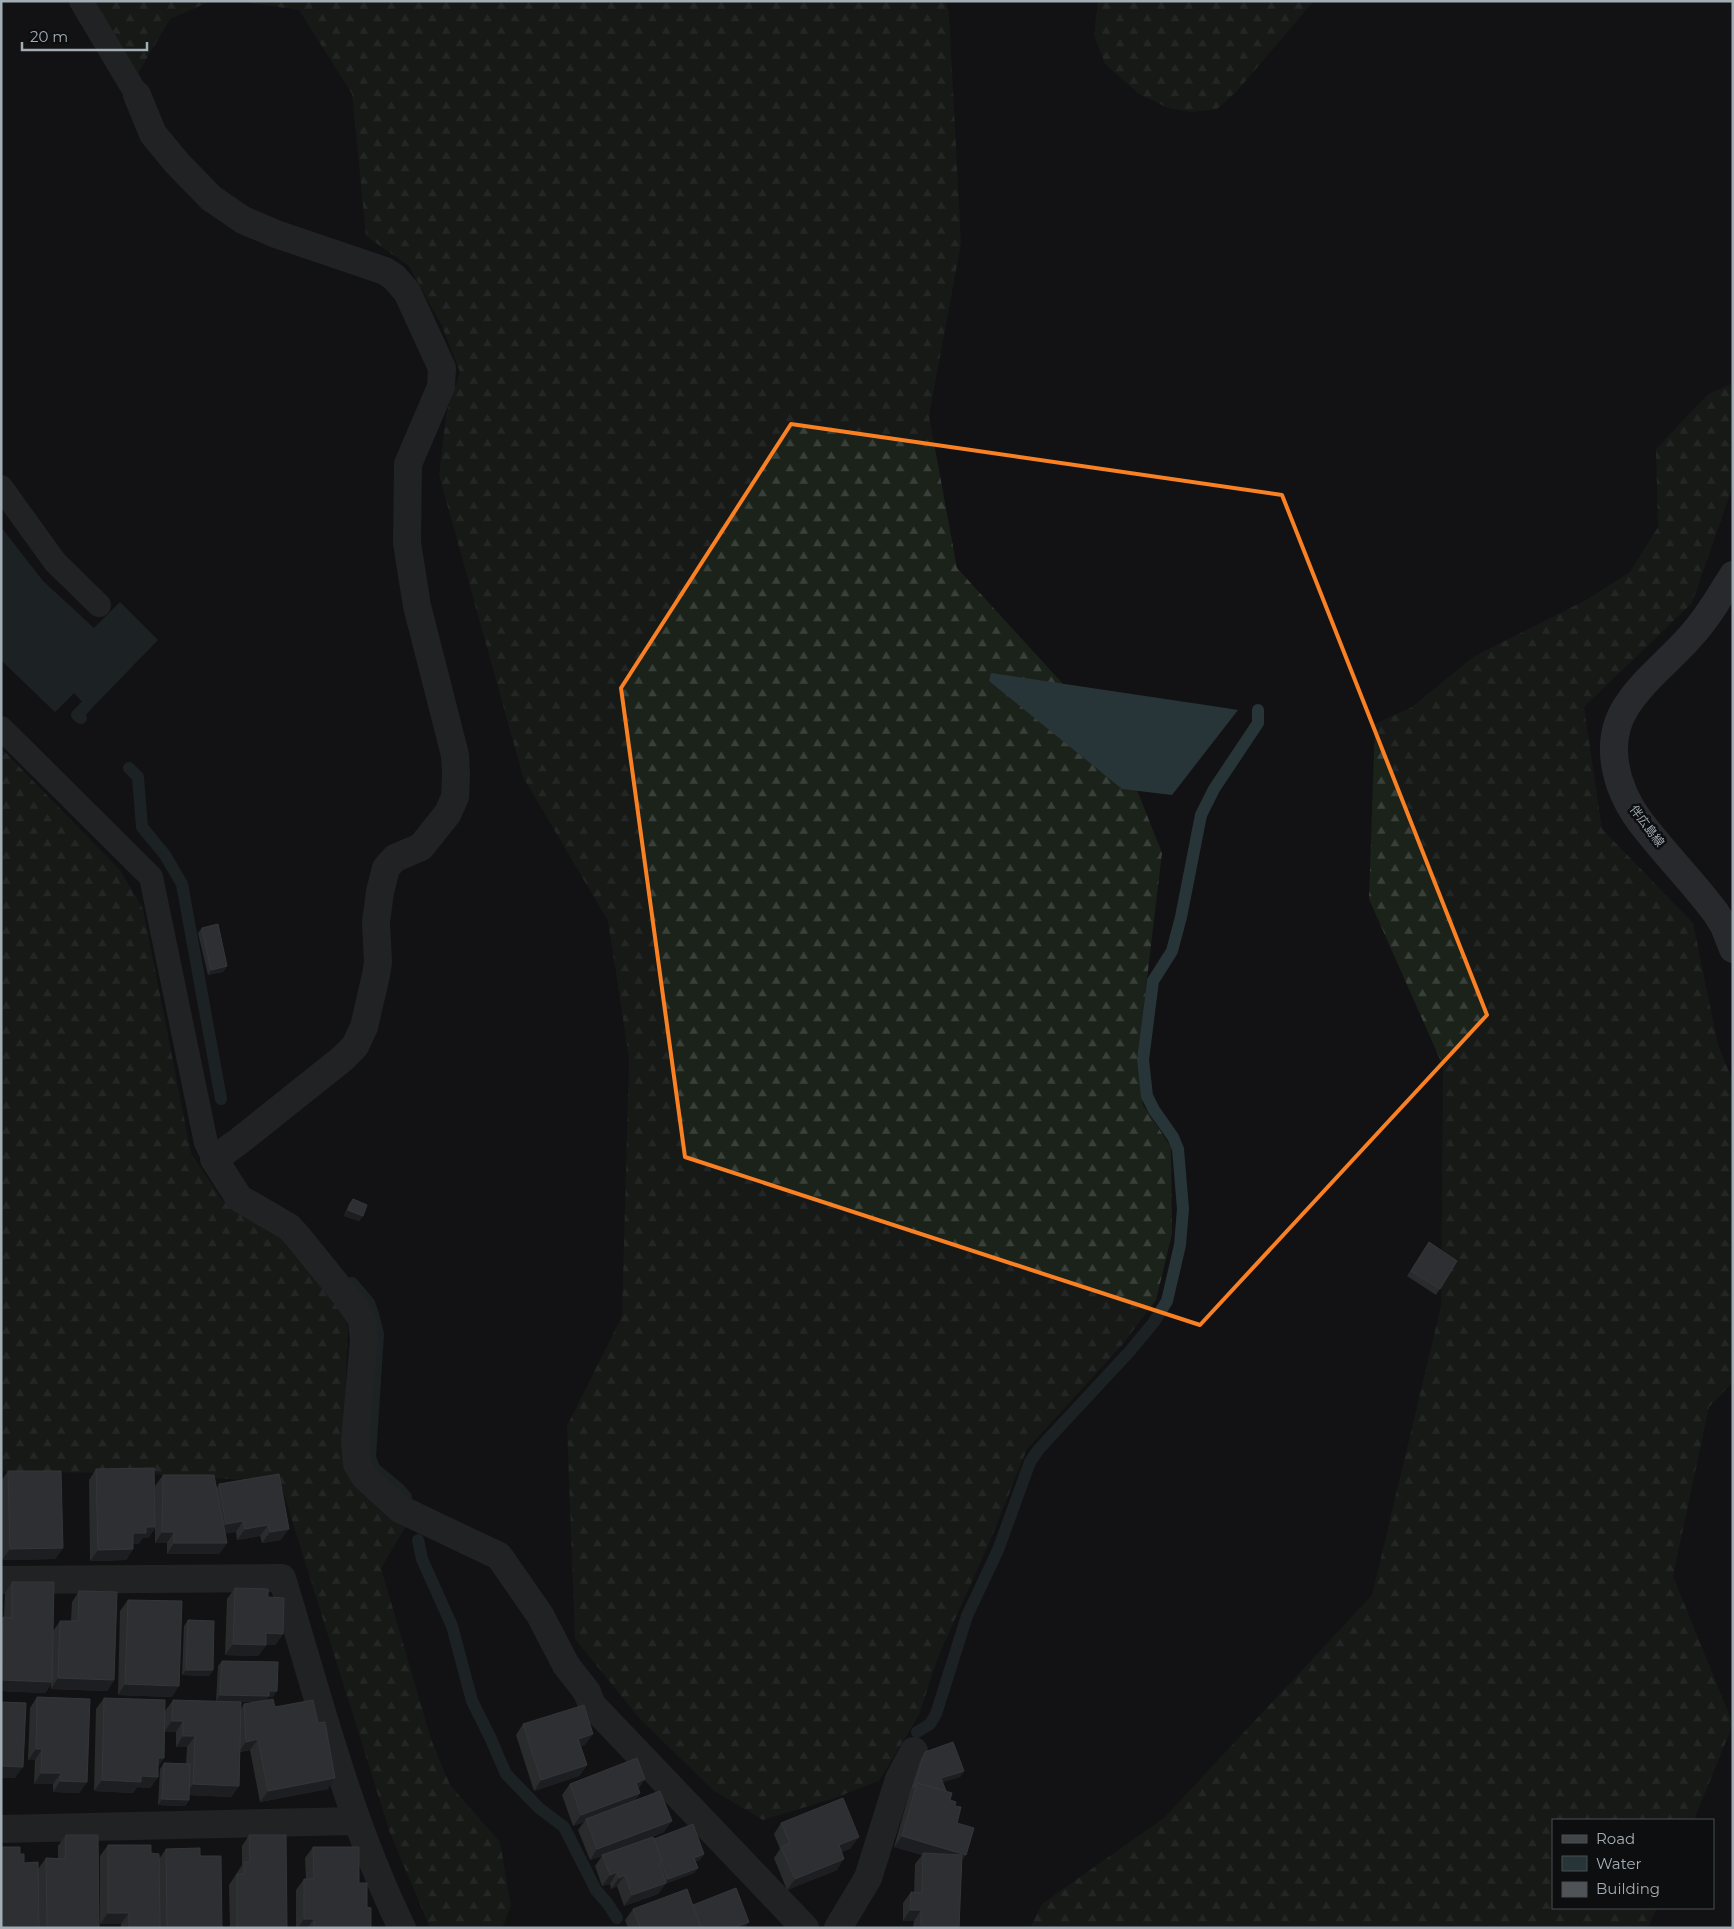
<svg xmlns="http://www.w3.org/2000/svg" width="1734" height="1929" viewBox="0 0 1734 1929" font-family="Montserrat,'Noto Sans JP',sans-serif">
  <style>
    .forest { fill: url(#forest-firs) }
    .water { fill: #283538 }
    .lines { fill: none; stroke-linecap: round; stroke-linejoin: round }
    .stream { stroke: #283538; stroke-width: 12 }
    .lane { stroke: #333539; stroke-width: 24 }
    .street { stroke: #333539; stroke-width: 28 }
    .secondary { stroke: #414549; stroke-width: 28 }
    .wall { fill: #45494c }
    .shaded-wall { fill: #2c2e31 }
    .building { fill: #4f5357; stroke: #5c6166 }
    .marked { fill: none; stroke: #fa8024; stroke-width: 4; stroke-linejoin: round }
    .labels { text-anchor: middle; stroke-width: 5; stroke-linejoin: round; paint-order: stroke }
    .street-label { font-size: 12px; fill: #a3adb5; stroke: #0d0e0f }
  </style>
  <defs>
    <pattern id="forest-firs" width="22" height="20" patternUnits="userSpaceOnUse" patternTransform="scale(1.25)"><rect width="22" height="20" fill="#1b221a"/><path d="M5 1l3.5 6h-7zM16 11l3.5 6h-7z" fill="#393f39"/></pattern>
  </defs>
  <rect width="100%" height="100%" fill="#121214"/>
  <g class="forest">
    <polygon points="94,1 211,1 170,19 137,75"/>
    <polygon points="236,1 946,1 949,13 961,243 929,416 957,568 1119,745 1162,853 1137,1062 1143,1105 1171,1147 1172,1234 1156,1300 1122,1345 1027,1449 991,1539 938,1657 919,1715 879,1781 832,1799 763,1820 714,1791 641,1720 575,1639 567,1426 622,1316 629,1058 608,921 523,777 439,475 446,415 460,372 442,326 409,266 366,236 352,94 299,10"/>
    <polygon points="1098,1 1314,1 1237,91 1217,109 1192,112 1168,108 1139,94 1105,64 1094,35"/>
    <polygon points="1733,383 1733,486 1692,603 1584,707 1602,829 1693,923 1718,1045 1733,1081 1733,1382 1709,1407 1673,1576 1733,1724 1694,1820 1553,1820 1553,1908 1657,1908 1648,1928 1030,1928 1042,1904 1165,1817 1372,1595 1441,1306 1443,1066 1369,899 1375,724 1412,707 1473,657 1586,600 1630,572 1658,527 1656,449 1708,394"/>
    <polygon points="1,748 120,870 143,909 191,1153 222,1200 275,1231 339,1308 348,1327 343,1446 406,1526 381,1568 431,1739 450,1785 500,1842 511,1906 502,1928 430,1928 390,1833 280,1482 146,1474 1,1471"/>
  </g>
  <g class="water">
    <polygon points="1,527 43,581 94,628 120,602 158,640 90,710 74,693 55,712 1,660"/>
    <polygon points="991,673 1219,707 1238,710 1172,795 1122,789 989,681"/>
  </g>
  <g class="lines">
    <g class="stream">
      <polyline points="81,718 77,715 86,706"/>
      <polyline points="129,768 138,777 142,827 165,855 182,884 221,1099"/>
      <polyline points="352,1283 369,1303 373,1314 378,1334 370,1457 374,1468 399,1489 406,1497"/>
      <polyline points="418,1540 422,1559 452,1626 472,1701 490,1737 506,1774 539,1808 564,1827 596,1890 608,1904 617,1918"/>
      <polyline points="917,1732 930,1724 936,1714 967,1616 998,1550 1030,1462 1039,1449 1130,1351 1154,1322 1167,1301 1180,1245 1183,1209 1178,1149 1173,1137 1154,1110 1147,1096 1143,1060 1153,981 1172,951 1181,917 1201,815 1214,789 1258,723 1258,710"/>
    </g>
    <g class="lane">
      <polyline points="81,1 137,95"/>
      <polyline points="1,487 55,562 99,605"/>
      <polyline points="1,728 151,877 206,1143 214,1159"/>
    </g>
    <g class="street">
      <polyline points="137,95 153,134 177,163 211,198 243,220 276,234 385,271 394,277 407,292 442,368 441,387 408,464 407,543 417,606 455,755 456,775 455,797 448,813 421,847 395,858 386,868 380,892 376,922 378,962 376,975 364,1027 355,1046 342,1059 238,1142 214,1159 239,1198 289,1227 298,1237 349,1300 362,1320 364,1340 355,1442 357,1464 365,1477 400,1509 499,1556 540,1615 566,1665 587,1692 592,1705 805,1928"/>
      <path d="M1,1580L282,1578C318,1696 348,1817 402,1928"/>
      <polyline points="1,1829 356,1821"/>
      <polyline points="838,1928 868,1878 899,1779 914,1751"/>
    </g>
    <path class="secondary" d="M1733,575C1720,596 1707,619 1690,637C1670,660 1643,680 1626,707C1603,743 1616,788 1639,820C1663,852 1692,881 1716,913L1724,926L1733,949"/>
  </g>
  <g class="wall">
    <polygon points="202,928 227,966 223,972 208,975 198,933"/>
    <polygon points="353,1199 363,1216 359,1221 344,1216 349,1204"/>
    <polygon points="1429,1242 1457,1261 1436,1295 1407,1276"/>
    <polygon points="96,1469 155,1510 155,1486 163,1475 217,1488 219,1484 279,1474 281,1540 262,1543 260,1536 237,1540 236,1532 225,1533 227,1543 219,1554 167,1554 167,1543 155,1543 155,1528 148,1538 143,1538 138,1544 133,1544 133,1549 126,1560 90,1561 89,1480"/>
    <polygon points="8,1471 63,1548 55,1559 2,1560 1,1481"/>
    <polygon points="12,1582 53,1631 60,1621 71,1621 72,1602 79,1591 114,1680 107,1691 51,1689 51,1684 45,1693 1,1691 1,1620 3,1617 4,1617 5,1593"/>
    <polygon points="235,1588 268,1597 283,1634 275,1645 266,1645 258,1656 225,1655 227,1599"/>
    <polygon points="128,1600 172,1697 118,1695 120,1611"/>
    <polygon points="188,1620 213,1670 209,1676 182,1675 184,1626"/>
    <polygon points="222,1661 273,1697 268,1697 266,1700 275,1707 328,1789 260,1802 250,1750 240,1752 239,1786 231,1797 189,1795 189,1800 185,1806 158,1805 160,1769 164,1763 186,1764 187,1747 176,1747 176,1732 164,1732 164,1758 158,1766 158,1777 150,1788 137,1787 133,1793 94,1791 96,1709 104,1698 165,1711 173,1700 241,1709 244,1704 257,1702 216,1701 218,1666"/>
    <polygon points="37,1697 87,1782 79,1793 53,1792 53,1784 34,1784 35,1760 28,1760 30,1708"/>
    <polygon points="523,1724 585,1745 581,1746 587,1765 579,1776 534,1791 516,1735"/>
    <polygon points="925,1752 964,1771 960,1777 942,1782 950,1800 955,1806 961,1861 959,1928 913,1928 914,1921 903,1921 903,1903 911,1892 914,1892 915,1864 922,1855 894,1847 909,1794 921,1758"/>
    <polygon points="645,1779 638,1789 640,1793 635,1800 664,1832 642,1841 654,1839 704,1854 700,1860 695,1861 698,1868 694,1873 665,1884 658,1894 624,1906 617,1886 611,1889 610,1884 602,1886 595,1866 602,1856 590,1860 578,1830 584,1822 573,1826 562,1795 570,1784"/>
    <polygon points="781,1823 851,1848 842,1852 837,1870 787,1890 774,1858 780,1849 774,1834"/>
    <polygon points="66,1835 99,1928 1,1928 20,1854 24,1863 38,1869 46,1858 58,1858 58,1846"/>
    <polygon points="249,1835 287,1928 230,1928 229,1885 242,1865 242,1846"/>
    <polygon points="108,1845 151,1853 159,1859 166,1849 200,1856 222,1928 121,1928 121,1924 100,1924 100,1856"/>
    <polygon points="313,1847 359,1883 367,1907 371,1928 296,1928 296,1890 304,1879 306,1879 305,1858"/>
    <polygon points="693,1905 749,1922 744,1928 628,1928 625,1920 633,1909"/>
  </g>
  <g class="shaded-wall">
    <polygon points="227,966 223,972 208,975 211,970"/>
    <polygon points="348,1210 363,1216 359,1221 344,1216"/>
    <polygon points="243,1521 236,1532 218,1535 226,1524"/>
    <polygon points="268,1525 260,1536 237,1540 245,1529"/>
    <polygon points="146,1527 155,1527 148,1538 143,1538 138,1544 126,1544 133,1533"/>
    <polygon points="289,1529 281,1540 262,1543 270,1532"/>
    <polygon points="162,1532 174,1532 167,1543 155,1543"/>
    <polygon points="174,1543 227,1543 219,1554 167,1554"/>
    <polygon points="63,1548 55,1559 2,1560 10,1549"/>
    <polygon points="133,1549 126,1560 90,1561 98,1550"/>
    <polygon points="266,1633 283,1634 275,1645 266,1645 258,1656 225,1655 233,1644"/>
    <polygon points="186,1670 213,1670 209,1676 182,1675"/>
    <polygon points="58,1678 114,1680 107,1691 51,1689"/>
    <polygon points="1,1680 2,1680 52,1682 45,1693 1,1691"/>
    <polygon points="125,1684 179,1686 172,1697 118,1695"/>
    <polygon points="269,1691 277,1691 273,1697 268,1697 265,1702 216,1701 220,1695"/>
    <polygon points="172,1721 183,1721 176,1732 164,1732"/>
    <polygon points="593,1734 585,1745 571,1750 578,1739"/>
    <polygon points="183,1736 195,1736 187,1747 176,1747"/>
    <polygon points="258,1739 250,1750 239,1752 246,1742"/>
    <polygon points="36,1749 42,1749 35,1760 28,1760"/>
    <polygon points="158,1758 164,1758 156,1769"/>
    <polygon points="587,1765 579,1776 534,1791 541,1780"/>
    <polygon points="1,1766 23,1767 15,1778 1,1778"/>
    <polygon points="964,1771 960,1777 937,1784 941,1778"/>
    <polygon points="41,1773 61,1773 53,1784 34,1784"/>
    <polygon points="141,1776 158,1777 150,1788 137,1787 133,1793 94,1791 102,1780"/>
    <polygon points="335,1778 328,1789 260,1802 268,1791"/>
    <polygon points="645,1779 637,1790 636,1783"/>
    <polygon points="60,1781 87,1782 79,1793 53,1792"/>
    <polygon points="193,1784 239,1786 231,1797 186,1795"/>
    <polygon points="640,1793 632,1804 586,1819 584,1822 573,1826 581,1815"/>
    <polygon points="162,1799 189,1800 185,1806 158,1805"/>
    <polygon points="672,1821 664,1832 590,1860 597,1849"/>
    <polygon points="902,1836 966,1855 958,1866 923,1853 922,1855 894,1847"/>
    <polygon points="859,1837 851,1848 832,1856 839,1845"/>
    <polygon points="704,1854 700,1860 690,1863 694,1858"/>
    <polygon points="844,1859 837,1870 787,1890 795,1879"/>
    <polygon points="698,1868 694,1873 665,1884 658,1894 624,1906 632,1895 665,1883 668,1879"/>
    <polygon points="617,1872 610,1884 602,1886 610,1875"/>
    <polygon points="625,1875 617,1886 611,1889 619,1878"/>
    <polygon points="910,1910 921,1910 914,1921 903,1921"/>
    <polygon points="108,1913 129,1913 121,1924 100,1924"/>
    <polygon points="304,1919 314,1919 307,1928 298,1928"/>
    <polygon points="749,1922 744,1928 733,1928"/>
  </g>
  <g class="building">
    <polygon points="218,924 227,966 211,970 202,928"/>
    <polygon points="353,1199 367,1205 363,1216 348,1210"/>
    <polygon points="1429,1242 1457,1261 1440,1289 1411,1271"/>
    <polygon points="154,1468 155,1527 146,1527 146,1533 133,1533 133,1549 98,1550 96,1469"/>
    <polygon points="8,1471 61,1471 63,1548 10,1549"/>
    <polygon points="279,1474 289,1529 270,1532 268,1525 245,1529 243,1521 226,1524 219,1484"/>
    <polygon points="163,1475 214,1475 227,1543 174,1543 174,1532 162,1532"/>
    <polygon points="12,1582 54,1582 52,1682 2,1680 3,1617 12,1618"/>
    <polygon points="235,1588 268,1589 268,1597 284,1598 283,1634 266,1633 266,1645 233,1644"/>
    <polygon points="79,1591 117,1592 114,1680 58,1678 60,1621 78,1621"/>
    <polygon points="128,1600 182,1601 179,1686 125,1684"/>
    <polygon points="188,1620 214,1621 213,1670 186,1670"/>
    <polygon points="222,1661 278,1662 277,1691 269,1691 269,1696 220,1695"/>
    <polygon points="37,1697 90,1699 87,1782 60,1781 61,1773 41,1773 42,1749 36,1749"/>
    <polygon points="104,1698 165,1700 164,1758 158,1758 158,1777 141,1776 141,1782 102,1780"/>
    <polygon points="273,1699 275,1707 313,1700 318,1723 325,1722 335,1778 268,1791 258,1739 246,1742 244,1704"/>
    <polygon points="173,1700 241,1702 239,1786 193,1784 195,1736 183,1736 183,1721 172,1721"/>
    <polygon points="1,1702 26,1703 23,1767 1,1766"/>
    <polygon points="584,1705 593,1734 578,1739 587,1765 541,1780 523,1724"/>
    <polygon points="953,1742 964,1771 941,1778 946,1791 917,1783 913,1788 925,1752"/>
    <polygon points="637,1758 645,1779 636,1783 640,1793 581,1815 570,1784"/>
    <polygon points="164,1763 190,1764 189,1800 162,1799"/>
    <polygon points="917,1783 952,1793 950,1800 956,1802 955,1806 961,1807 957,1823 974,1828 966,1855 902,1836"/>
    <polygon points="660,1791 672,1821 597,1849 586,1819"/>
    <polygon points="843,1798 859,1837 839,1845 844,1859 795,1879 781,1847 790,1843 781,1823"/>
    <polygon points="693,1824 704,1854 694,1858 698,1868 668,1879 661,1863 662,1861 654,1839"/>
    <polygon points="66,1835 98,1835 99,1928 47,1928 46,1858 65,1859"/>
    <polygon points="249,1835 286,1835 287,1928 237,1928 237,1874 244,1874 244,1862 250,1862"/>
    <polygon points="653,1837 662,1861 659,1863 666,1883 632,1895 625,1875 619,1878 617,1872 610,1875 602,1855"/>
    <polygon points="108,1845 151,1845 151,1853 159,1854 160,1928 129,1928 129,1913 108,1913"/>
    <polygon points="1,1847 20,1847 20,1854 24,1854 24,1863 38,1862 39,1928 1,1928"/>
    <polygon points="313,1847 359,1847 359,1883 367,1883 367,1907 371,1908 371,1928 314,1928 314,1919 304,1919 304,1879 314,1879"/>
    <polygon points="200,1848 200,1856 221,1856 222,1928 167,1928 166,1849"/>
    <polygon points="923,1853 962,1855 959,1928 923,1928 921,1924 921,1910 910,1910 911,1892 922,1893"/>
    <polygon points="736,1888 749,1922 733,1928 701,1928 693,1905"/>
    <polygon points="687,1889 701,1928 640,1928 633,1909"/>
  </g>
  <path d="M0 0H1734V1929H0ZM791,424L1282,495L1487,1015L1200,1325L685,1157L621,688Z" fill="#121214" fill-opacity=".55" fill-rule="evenodd"/>
  <path class="marked" d="M791,424L1282,495L1487,1015L1200,1325L685,1157L621,688Z"/>
  <g class="labels">
    <g class="street-label">
      <text transform="translate(1647 826) rotate(53)" y="4">伴広島線</text>
    </g>
  </g>
  <rect width="1734" height="1929" fill="none" stroke="#a3adb5" stroke-width="5"/>
  <rect x="1552" y="1819" width="162" height="90" fill="#0d0e0f" stroke="#494e51"/>
  <rect x="1562" y="1835" width="25" height="8" fill="#414549" stroke="#494e51"/>
  <text x="1596" y="1844" font-size="15" fill="#a3adb5">Road</text>
  <rect x="1562" y="1856" width="25" height="15" fill="#283538" stroke="#494e51"/>
  <text x="1596" y="1869" font-size="15" fill="#a3adb5">Water</text>
  <rect x="1562" y="1882" width="25" height="15" fill="#4f5357" stroke="#494e51"/>
  <text x="1596" y="1894" font-size="15" fill="#a3adb5">Building</text>
  <path d="M22 42v8h125v-8" fill="none" stroke="#a3adb5" stroke-width="2.5"/>
  <text x="30" y="42" font-size="15" fill="#a3adb5" stroke="#0d0e0f" stroke-width="4" paint-order="stroke">20 m</text>
</svg>
